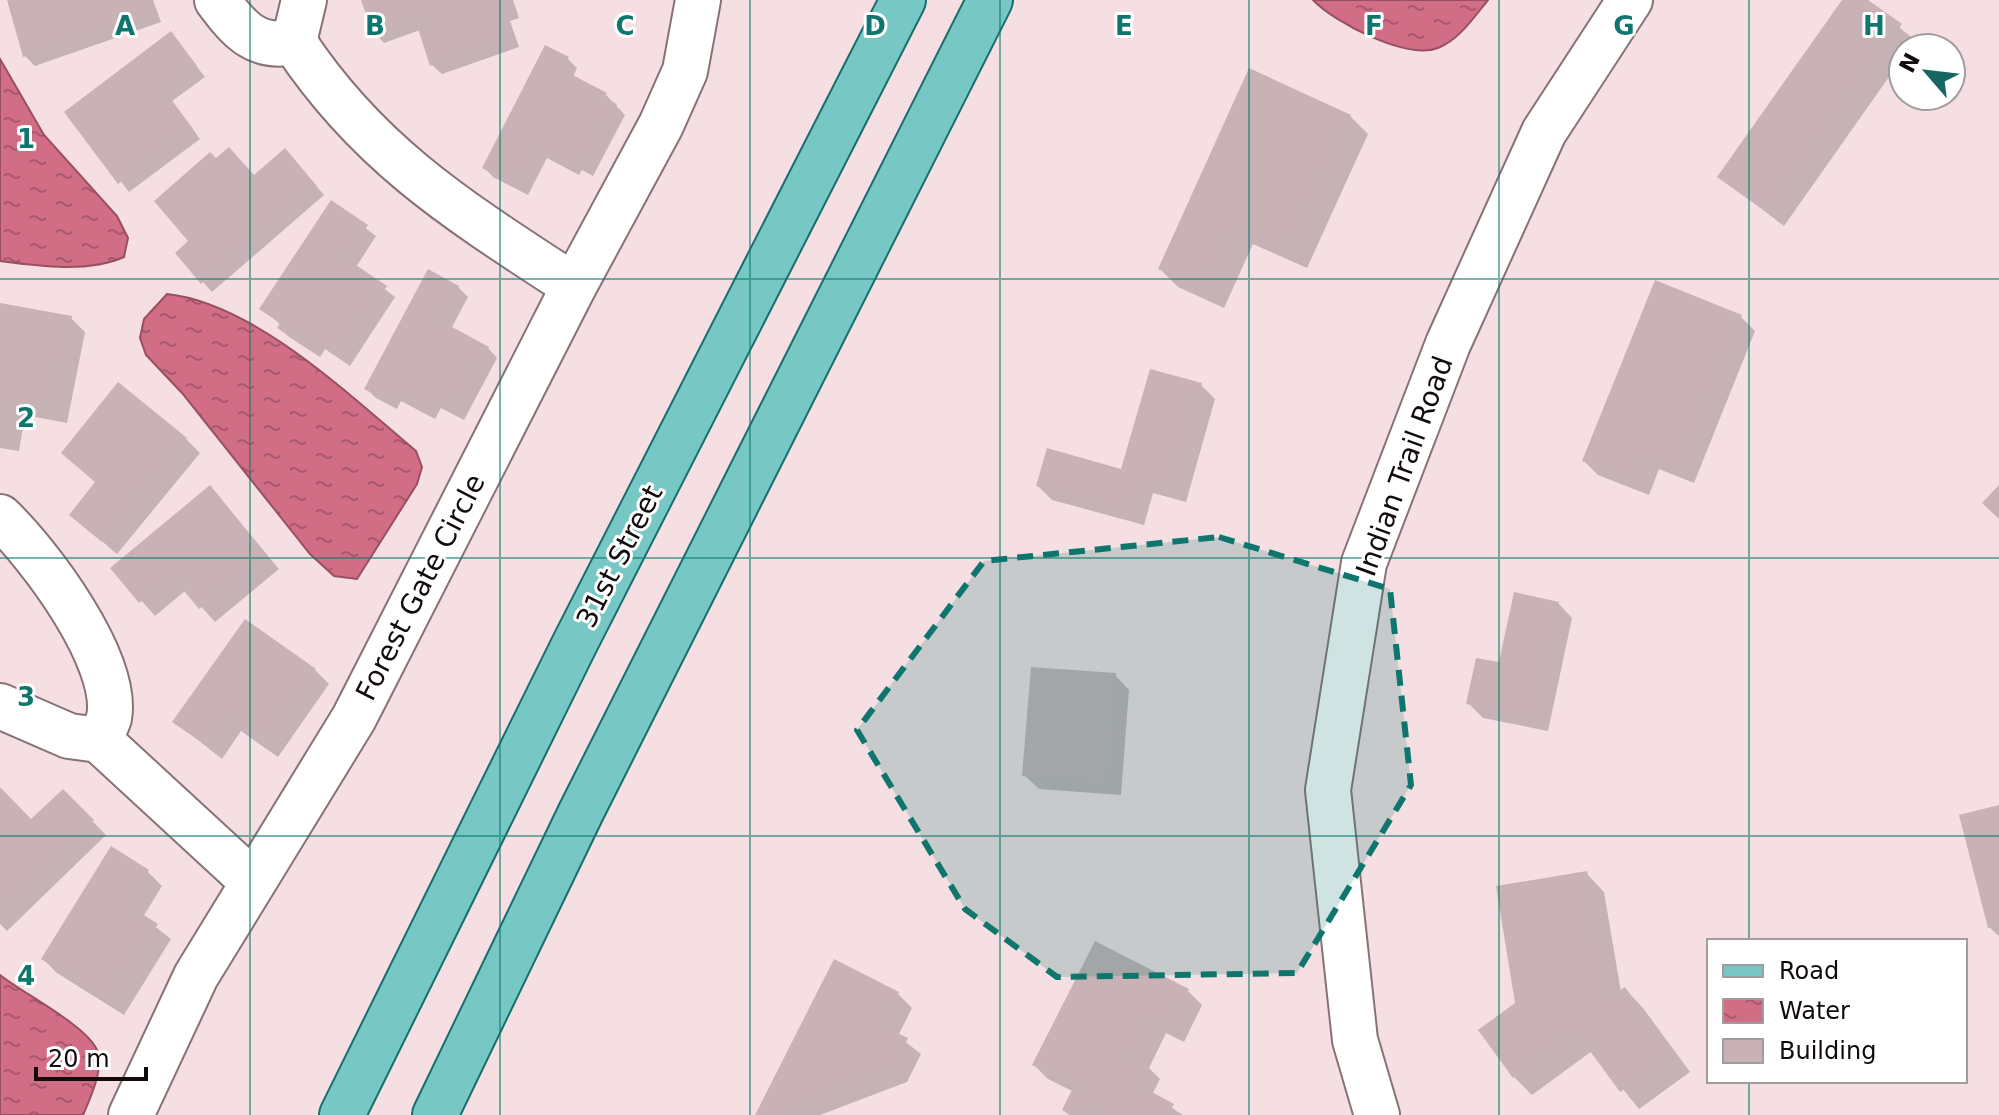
<svg xmlns="http://www.w3.org/2000/svg" width="1999" height="1115" viewBox="0 0 1999 1115" font-family="'DejaVu Sans',sans-serif">
  <style>
    .water { fill: url(#water-ripples); stroke: #985060; stroke-width: 2 }
    .shadow { fill: #0003 }
    .building { fill: #c9b2b6 }
    .lines { fill: none; stroke-linecap: round; stroke-linejoin: round }
    .minor-casing { stroke: #877276; stroke-width: 48 }
    .major-casing { stroke: #186e6c; stroke-width: 48 }
    .minor { stroke: #fff; stroke-width: 44 }
    .major { stroke: #77c8c5; stroke-width: 44 }
    .marked { fill: #0f766e; fill-opacity: 0.2; stroke: #0f766e; stroke-width: 6; stroke-dasharray: 16 10; stroke-linejoin: round }
    .grid { fill: none; stroke: #0f766e; stroke-width: 2; stroke-opacity: 0.55 }
    .labels { text-anchor: middle; stroke-width: 6; stroke-linejoin: round; paint-order: stroke }
    .street-label { font-size: 28px; fill: #120b0c; stroke: #fff }
    .grid-label { font-size: 26px; text-anchor: middle; font-weight: bold; fill: #0f766e; stroke: #fff; stroke-width: 6; stroke-linejoin: round; paint-order: stroke }
  </style>
  <defs>
    <pattern id="water-ripples" width="26" height="14" patternUnits="userSpaceOnUse" patternTransform="scale(2)"><rect width="26" height="14" fill="#d16d84"/><path d="M2 4q2-2 4 0t4 0M15 11q2-2 4 0t4 0" fill="none" stroke="#a8586a"/></pattern>
  </defs>
  <rect width="100%" height="100%" fill="#f6dfe3"/>
  <g class="water">
    <path d="M1313,0H1488C1475,16 1459,40 1438,48C1407,60 1335,23 1313,0Z"/>
    <path d="M0,59L44,135L117,216L128,238L124,257C89,273 38,266 0,261Z"/>
    <path d="M167,294C254,303 350,396 416,451L422,467L417,484L357,579L334,576L310,554L182,393L146,355L140,338L144,319Z"/>
    <path d="M0,975C22,993 92,1028 98,1053C103,1071 90,1099 83,1115H0Z"/>
  </g>
  <g class="shadow">
    <polygon points="9,0 153,0 161,22 35,66 25,56"/>
    <polygon points="363,0 513,0 519,18 510,21 519,47 442,74 432,65 420,30 384,43 375,33"/>
    <polygon points="1844,0 1865,0 1915,40 1909,48 1903,48 1903,57 1784,226 1720,177"/>
    <polygon points="171,34 205,77 172,101 200,139 129,192 67,112"/>
    <polygon points="568,59 577,68 573,77 606,95 625,115 593,176 582,170 579,175 547,158 528,195 493,177 484,167"/>
    <polygon points="1350,116 1368,134 1307,268 1253,244 1224,308 1178,287 1160,269"/>
    <polygon points="216,160 254,177 294,160 324,195 212,292 203,282 191,241"/>
    <polygon points="331,203 376,236 356,267 395,297 350,366 325,349 320,357 289,337 279,327 281,325 261,308"/>
    <polygon points="458,287 468,297 451,329 488,348 497,358 464,420 441,408 435,419 401,401 397,409 376,398 367,389"/>
    <polygon points="0,305 71,318 85,332 67,423 25,415 19,451 0,448"/>
    <polygon points="1741,317 1755,331 1694,483 1659,469 1649,495 1598,475 1584,461"/>
    <polygon points="1201,385 1215,399 1186,502 1153,493 1144,525 1052,500 1038,486 1122,471"/>
    <polygon points="186,439 200,453 117,554 71,515 97,483 63,453"/>
    <polygon points="223,502 279,569 215,622 186,590 155,616 113,568"/>
    <polygon points="1558,603 1572,618 1548,731 1483,718 1469,704"/>
    <polygon points="315,670 329,684 278,757 241,731 222,759 175,722"/>
    <polygon points="1115,675 1129,690 1121,795 1039,789 1024,775"/>
    <polygon points="0,790 31,822 63,792 106,835 7,931 0,924"/>
    <polygon points="1999,807 1999,936 1989,927"/>
    <polygon points="112,849 148,872 162,886 143,917 171,939 124,1015 57,973 43,959"/>
    <polygon points="1586,873 1604,892 1621,992 1625,989 1643,1008 1690,1072 1639,1109 1592,1051 1532,1095 1514,1077 1517,1004"/>
    <polygon points="1188,991 1202,1005 1184,1042 1166,1033 1149,1068 1160,1079 1152,1095 1183,1115 1069,1115 1064,1110 1074,1092 1048,1079 1034,1065"/>
    <polygon points="898,994 912,1008 898,1036 921,1054 907,1082 820,1115 757,1115"/>
  </g>
  <g class="building">
    <polygon points="7,0 149,0 153,12 23,57"/>
    <polygon points="361,0 509,0 511,8 502,11 511,38 430,66 415,19 373,34"/>
    <polygon points="1842,0 1868,0 1902,24 1769,214 1717,177"/>
    <polygon points="171,31 197,66 165,91 193,129 118,184 64,112"/>
    <polygon points="545,45 569,57 563,70 607,93 605,98 617,104 584,169 572,162 569,167 537,150 518,187 482,168"/>
    <polygon points="1249,68 1351,115 1289,252 1235,227 1205,291 1158,269"/>
    <polygon points="229,147 254,175 285,148 316,185 201,284 175,253 188,241 154,201 210,152 216,158"/>
    <polygon points="331,200 368,225 347,259 387,286 340,358 315,341 309,349 277,328 280,323 259,309"/>
    <polygon points="428,269 459,286 441,321 489,347 454,412 431,400 425,411 392,393 387,401 364,389"/>
    <polygon points="1655,280 1742,315 1679,471 1645,456 1635,482 1582,461"/>
    <polygon points="0,303 72,316 53,410 12,402 5,438 0,437"/>
    <polygon points="1150,369 1202,383 1172,490 1139,480 1130,513 1036,486 1047,448 1121,469"/>
    <polygon points="118,382 187,438 102,542 69,515 95,482 61,453"/>
    <polygon points="210,485 266,554 199,609 172,576 139,603 110,568"/>
    <polygon points="1999,485 1999,519 1982,503"/>
    <polygon points="1514,592 1559,602 1535,718 1466,704 1476,658 1499,662"/>
    <polygon points="245,619 316,669 263,744 226,718 207,746 172,722"/>
    <polygon points="1031,667 1116,673 1107,782 1022,776"/>
    <polygon points="0,787 31,819 63,789 94,820 0,910"/>
    <polygon points="1999,805 1999,925 1988,928 1959,815"/>
    <polygon points="111,846 149,870 128,905 158,924 109,1002 41,959"/>
    <polygon points="1587,871 1608,999 1625,987 1673,1053 1620,1092 1576,1032 1513,1078 1478,1030 1515,1003 1496,886"/>
    <polygon points="1095,941 1189,989 1169,1029 1152,1020 1133,1057 1147,1064 1137,1084 1174,1104 1168,1115 1100,1115 1083,1106 1079,1115 1071,1115 1062,1110 1074,1086 1032,1065"/>
    <polygon points="834,959 899,992 882,1026 908,1038 893,1068 798,1104 793,1115 755,1115"/>
  </g>
  <g class="lines">
    <defs>
      <g id="minor">
        <path d="M217,0C238,28 255,50 294,42"/>
        <path d="M294,42C369,156 462,213 574,286"/>
        <polyline points="294,42 304,0"/>
        <path d="M0,517C39,554 120,661 109,718C107,725 102,733 99,740"/>
        <polyline points="0,706 69,736 99,740 252,881"/>
        <polyline points="131,1115 196,976 354,718 574,286 661,125 685,71 698,0"/>
        <polyline points="1377,1115 1355,1040 1328,790 1364,563 1448,344 1544,132 1630,0"/>
      </g>
      <g id="major">
        <polyline points="342,1115 575,643 903,0"/>
        <polyline points="435,1115 581,812 990,0"/>
      </g>
    </defs>
    <use href="#minor" class="minor-casing"/>
    <use href="#major" class="major-casing"/>
    <use href="#minor" class="minor"/>
    <use href="#major" class="major"/>
  </g>
  <path class="marked" d="M1219,537L1390,589L1411,785L1297,973L1057,977L965,909L857,730L984,561Z"/>
  <path class="grid" d="M250,0V1115M500,0V1115M750,0V1115M1000,0V1115M1249,0V1115M1499,0V1115M1749,0V941M0,279H1999M0,558H1999M0,836H1999M1749,1081V1115"/>
  <g class="labels">
    <g class="street-label">
      <text transform="translate(1404 466) rotate(-70)" y="10">Indian Trail Road</text>
      <text transform="translate(619 556) rotate(-63)" y="10">31st Street</text>
      <text transform="translate(420 587) rotate(-63)" y="10">Forest Gate Circle</text>
    </g>
  </g>
  <g class="grid-label">
    <text x="125" y="35">A</text>
    <text x="375" y="35">B</text>
    <text x="625" y="35">C</text>
    <text x="875" y="35">D</text>
    <text x="1124" y="35">E</text>
    <text x="1374" y="35">F</text>
    <text x="1624" y="35">G</text>
    <text x="1874" y="35">H</text>
    <text x="26" y="148">1</text>
    <text x="26" y="427">2</text>
    <text x="26" y="706">3</text>
    <text x="26" y="985">4</text>
  </g>
  <rect x="1707" y="939" width="260" height="144" fill="#ffffff" stroke="#a09d9e" stroke-width="2"/>
  <rect x="1723" y="965" width="40" height="12" fill="#77c8c5" stroke="#a09d9e" stroke-width="2"/>
  <text x="1779" y="979" font-size="24" fill="#120b0c">Road</text>
  <rect x="1723" y="999" width="40" height="24" fill="url(#water-ripples)" stroke="#a09d9e" stroke-width="2"/>
  <text x="1779" y="1019" font-size="24" fill="#120b0c">Water</text>
  <rect x="1723" y="1039" width="40" height="24" fill="#c9b2b6" stroke="#a09d9e" stroke-width="2"/>
  <text x="1779" y="1059" font-size="24" fill="#120b0c">Building</text>
  <g transform="translate(1927 72) rotate(298)"><circle r="38" fill="#ffffff" stroke="#a09d9e" stroke-width="2"/>
  <path d="M0-6L14 30L0 20L-14 30Z" fill="#186663"/>
  <text y="-12" font-size="22" font-weight="bold" text-anchor="middle" fill="#120b0c">N</text>
  </g>
  <path d="M36 1067v12h110v-12" fill="none" stroke="#120b0c" stroke-width="4"/>
  <text x="48" y="1067" font-size="24" fill="#120b0c" stroke="#ffffff" stroke-width="6" paint-order="stroke">20 m</text>
</svg>
